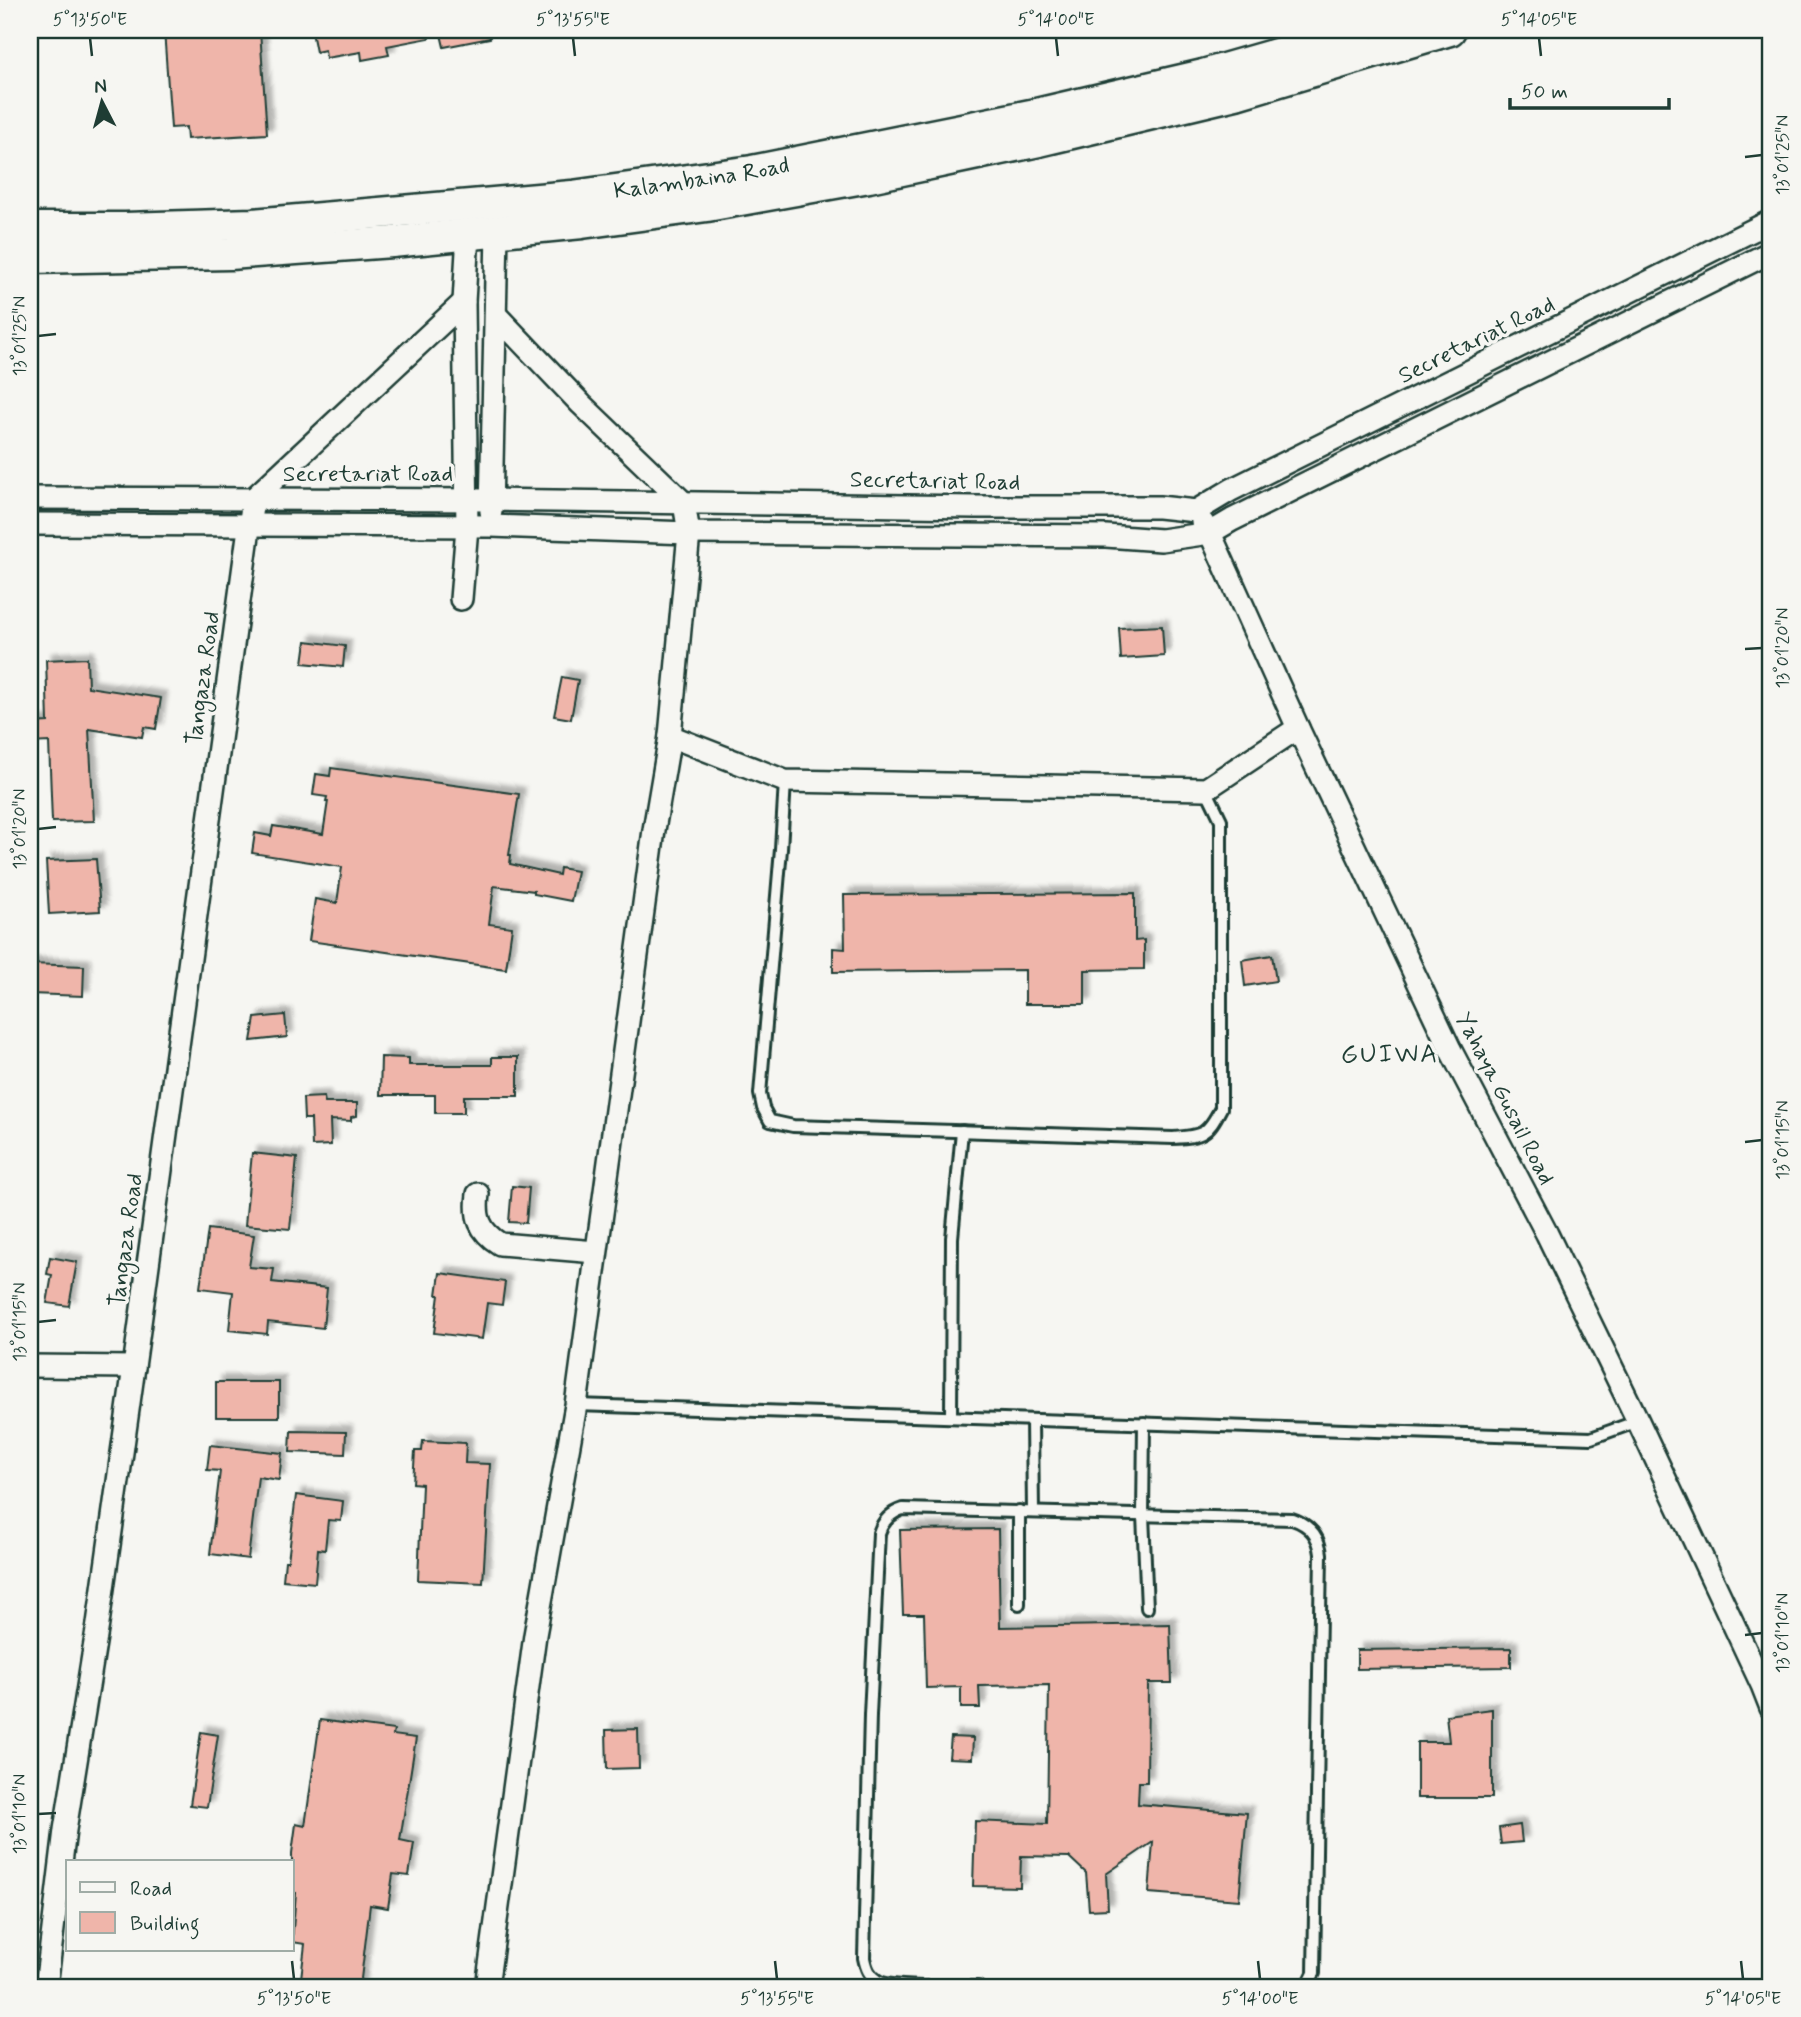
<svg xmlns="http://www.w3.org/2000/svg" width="1801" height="2017" viewBox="0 0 1801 2017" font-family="Mynerve,sans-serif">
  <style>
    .building { fill: #efb5aa; stroke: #1f3d34; stroke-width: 2; filter: url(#shadow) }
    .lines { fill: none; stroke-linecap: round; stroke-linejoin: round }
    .service-casing { stroke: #1f3d34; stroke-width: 16 }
    .minor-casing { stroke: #1f3d34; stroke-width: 26 }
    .secondary-casing { stroke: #1f3d34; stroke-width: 35 }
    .service { stroke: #f6f6f2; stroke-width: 10 }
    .minor { stroke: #f6f6f2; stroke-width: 21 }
    .secondary { stroke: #f6f6f2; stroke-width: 30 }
    .ticks { fill: none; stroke: #1f3d34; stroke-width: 2.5 }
    .labels { text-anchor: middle; stroke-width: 7; stroke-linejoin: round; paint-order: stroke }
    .street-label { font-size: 23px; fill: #1f3d34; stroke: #f6f6f2 }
    .quarter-label { font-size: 26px; letter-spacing: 2px; fill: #1f3d34; stroke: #f6f6f2 }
    .neatline { fill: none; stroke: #1f3d34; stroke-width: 2.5 }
    .ticks-label { font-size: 18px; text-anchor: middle; fill: #1f3d34 }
  </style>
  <defs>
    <filter id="shadow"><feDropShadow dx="6" dy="-6" stdDeviation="2" flood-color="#0004"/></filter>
  </defs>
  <rect width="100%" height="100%" fill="#f6f6f2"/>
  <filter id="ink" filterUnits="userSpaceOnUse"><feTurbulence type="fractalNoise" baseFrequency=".0143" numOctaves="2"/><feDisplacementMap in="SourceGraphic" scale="14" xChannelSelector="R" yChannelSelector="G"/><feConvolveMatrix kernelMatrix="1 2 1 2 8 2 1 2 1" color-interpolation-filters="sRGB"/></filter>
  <g filter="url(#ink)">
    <g class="building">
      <polygon points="164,30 260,30 267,134 187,139 186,127 171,128"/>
      <polygon points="323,30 429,30 429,38 387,46 389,55 362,60 361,52 326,58 325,50 316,52 312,32"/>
      <polygon points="440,30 489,30 490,38 444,47"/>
      <polygon points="1162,626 1164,656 1121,659 1119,628"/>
      <polygon points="306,641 345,646 343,667 303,663"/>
      <polygon points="87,658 88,687 161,698 156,729 144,727 142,737 89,729 94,821 52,822 49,742 30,743 30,723 48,722 46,660"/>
      <polygon points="562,677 578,680 571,719 554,716"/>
      <polygon points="331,768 519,794 509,855 511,855 510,864 559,875 560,868 577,871 571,901 534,894 534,891 494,886 489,924 512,927 506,969 309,941 315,899 337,903 342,867 252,853 255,833 271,836 273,826 323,834 328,801 326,801 327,797 313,795 316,774 330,776"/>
      <polygon points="96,859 100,911 49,914 46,861"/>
      <polygon points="1135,893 1135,941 1144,940 1144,969 1085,970 1085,1004 1025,1004 1025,970 833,972 833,948 845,949 844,895"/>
      <polygon points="1272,955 1276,981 1245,986 1242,960"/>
      <polygon points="30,964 84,966 83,996 30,994"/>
      <polygon points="285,1015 287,1037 251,1041 255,1018"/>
      <polygon points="381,1057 409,1058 409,1065 492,1065 492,1057 518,1057 518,1096 464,1096 464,1113 435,1113 435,1095 380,1095"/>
      <polygon points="324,1097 325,1103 357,1103 357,1116 351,1117 351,1121 330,1120 331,1145 312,1146 311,1119 304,1119 303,1098"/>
      <polygon points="252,1153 297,1158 290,1229 245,1225"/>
      <polygon points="512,1186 529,1188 526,1223 509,1222"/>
      <polygon points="208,1229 254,1235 249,1267 274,1269 272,1282 327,1288 323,1328 268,1322 267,1334 229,1330 233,1292 200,1288"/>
      <polygon points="50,1257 77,1262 69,1306 47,1303 52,1275 47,1274"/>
      <polygon points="440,1273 505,1282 502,1305 487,1303 482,1339 434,1333 439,1295 437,1295"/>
      <rect x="216" y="1382" width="63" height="35"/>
      <polygon points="291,1431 346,1432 345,1454 290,1452"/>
      <polygon points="423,1441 466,1443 465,1463 490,1464 483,1583 418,1580 422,1484 413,1483 415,1451 422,1451"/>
      <polygon points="210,1445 282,1453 279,1480 258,1477 248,1559 210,1554 220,1471 207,1470"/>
      <polygon points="296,1495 343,1501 341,1521 328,1520 325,1550 318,1549 315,1583 283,1580 285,1561 288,1561"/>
      <polygon points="998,1529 1000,1627 1170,1624 1172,1683 1148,1683 1147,1782 1139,1782 1138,1804 1247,1813 1239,1900 1149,1893 1153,1842 1106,1874 1108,1909 1089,1910 1086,1873 1069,1857 1021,1856 1020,1887 973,1886 975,1821 1047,1824 1049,1685 979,1686 980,1708 961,1708 961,1687 926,1688 924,1614 903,1614 900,1530"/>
      <polygon points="1511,1648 1511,1667 1357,1669 1357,1650"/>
      <polygon points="1492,1709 1492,1798 1417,1798 1417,1742 1449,1742 1446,1715"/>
      <polygon points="320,1720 394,1730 393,1735 416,1738 400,1840 414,1843 409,1876 393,1874 388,1908 370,1905 360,1987 300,1987 305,1944 292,1942 296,1893 292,1893 292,1853 296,1824 305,1826"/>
      <polygon points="638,1729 639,1768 607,1769 606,1730"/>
      <polygon points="201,1732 218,1735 207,1807 190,1805"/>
      <polygon points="951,1737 973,1738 972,1759 949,1758"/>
      <polygon points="1520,1825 1522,1842 1501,1844 1499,1828"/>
    </g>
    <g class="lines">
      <defs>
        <g id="service">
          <path d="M785,781L781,849L760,1094L763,1108L770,1121L793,1126L1173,1138C1203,1136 1207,1135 1221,1108V820L1206,789"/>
          <polyline points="576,1405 1591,1438 1638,1421"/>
          <polyline points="951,1417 952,1238 962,1131"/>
          <polyline points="1032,1420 1033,1512"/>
          <polyline points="1144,1423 1143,1515 1147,1608"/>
          <polyline points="1019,1604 1019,1511"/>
          <path d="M978,1987C959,1987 891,1989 878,1981C869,1976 866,1968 864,1958L870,1715L879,1533C883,1521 890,1513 903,1509L1292,1519C1310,1525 1319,1536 1321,1554L1314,1973L1307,1987"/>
        </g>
        <g id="minor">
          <polyline points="30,498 491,500 975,507 1159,507 1196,511 1231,490 1771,221"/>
          <polyline points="491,512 497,231"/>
          <polyline points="1202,522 1210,533 1298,728 1450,1049 1547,1234 1638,1421 1762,1685 1771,1708"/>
          <polyline points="30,524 491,526 689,533 1106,536 1161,540 1210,533 1232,520 1771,252"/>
          <polyline points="461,599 467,527 464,302 468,234"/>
          <polyline points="670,736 785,781 1206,789 1298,728"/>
          <path d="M478,1194C475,1217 479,1231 500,1244L596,1252"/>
          <polyline points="30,1366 134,1367"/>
          <polyline points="46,1987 65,1830 98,1624 134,1367 253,499 464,302"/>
          <polyline points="487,1987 535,1635 576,1405 654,830 670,736 689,533 684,503 581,404 496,315"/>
        </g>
        <g id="secondary">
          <path id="s1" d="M30,228H125L253,224L572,196L752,171L1036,114L1203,75L1360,30"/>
          <polyline points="30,258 230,254 392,242 582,223 707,206 869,177 1039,141 1236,94 1450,30"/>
        </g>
      </defs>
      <use href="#service" class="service-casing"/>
      <use href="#minor" class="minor-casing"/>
      <use href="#secondary" class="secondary-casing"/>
      <use href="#service" class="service"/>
      <use href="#minor" class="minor"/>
      <use href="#secondary" class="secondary"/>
    </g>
  </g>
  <path class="ticks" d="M90,38L92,56M573,38L575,56M1056,38L1058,56M1539,38L1541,56M1745,157L1762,155M38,336L56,334M1745,649L1762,648M38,829L56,827M1745,1142L1762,1140M38,1322L56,1320M1745,1635L1762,1633M38,1814L56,1813M292,1961L294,1979M775,1961L777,1979M1258,1961L1260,1979M1741,1961L1743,1979"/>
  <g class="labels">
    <g class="street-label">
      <text dy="8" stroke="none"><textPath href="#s1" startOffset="674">Kalambaina Road</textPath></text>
      <text transform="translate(1476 339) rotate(-26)" y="8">Secretariat Road</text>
      <text x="368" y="481">Secretariat Road</text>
      <text transform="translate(935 480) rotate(1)" y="8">Secretariat Road</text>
      <text transform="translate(202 678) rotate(-82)" y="8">Tangaza Road</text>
      <text transform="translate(1506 1098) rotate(63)" y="8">Yahaya Gusail Road</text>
      <text transform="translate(125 1240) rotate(-82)" y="8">Tangaza Road</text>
    </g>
    <g class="quarter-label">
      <text x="1390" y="1062">GUIWA</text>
    </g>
  </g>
  <rect width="1801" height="2017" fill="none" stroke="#f6f6f2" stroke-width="77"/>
  <rect x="66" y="1860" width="228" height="91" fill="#f6f6f2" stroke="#a0aca6" stroke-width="2"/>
  <rect x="80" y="1882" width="35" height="10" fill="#f6f6f2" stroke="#a0aca6" stroke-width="2"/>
  <text x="130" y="1895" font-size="21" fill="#1f3d34">Road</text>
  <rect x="80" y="1912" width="35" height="21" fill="#efb5aa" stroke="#a0aca6" stroke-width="2"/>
  <text x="130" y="1930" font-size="21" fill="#1f3d34">Building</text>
  <g transform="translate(102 102) rotate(354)" stroke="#f6f6f2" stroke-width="5" paint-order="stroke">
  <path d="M0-5L12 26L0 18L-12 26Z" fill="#1f3d34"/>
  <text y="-10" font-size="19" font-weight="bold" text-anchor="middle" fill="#1f3d34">N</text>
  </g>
  <path d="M1510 98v10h159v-10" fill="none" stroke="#1f3d34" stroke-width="3.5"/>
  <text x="1521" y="98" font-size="21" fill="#1f3d34" stroke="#f6f6f2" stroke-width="5" paint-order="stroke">50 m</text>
  <rect x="38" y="38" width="1724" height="1941" class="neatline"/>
  <g class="ticks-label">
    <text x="90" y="25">5°13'50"E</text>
    <text x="573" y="25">5°13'55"E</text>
    <text x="1056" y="25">5°14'00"E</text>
    <text x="1539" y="25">5°14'05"E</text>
    <text transform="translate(1782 155) rotate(-90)" y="6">13°01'25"N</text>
    <text transform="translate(19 336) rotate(-90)" y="6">13°01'25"N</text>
    <text transform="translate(1782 648) rotate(-90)" y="6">13°01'20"N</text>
    <text transform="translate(19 829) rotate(-90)" y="6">13°01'20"N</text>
    <text transform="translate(1782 1140) rotate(-90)" y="6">13°01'15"N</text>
    <text transform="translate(19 1322) rotate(-90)" y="6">13°01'15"N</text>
    <text transform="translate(1782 1633) rotate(-90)" y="6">13°01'10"N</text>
    <text transform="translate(19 1814) rotate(-90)" y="6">13°01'10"N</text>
    <text x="294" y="2004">5°13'50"E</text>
    <text x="777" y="2004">5°13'55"E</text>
    <text x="1260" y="2004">5°14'00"E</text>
    <text x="1743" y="2004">5°14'05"E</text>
  </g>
</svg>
